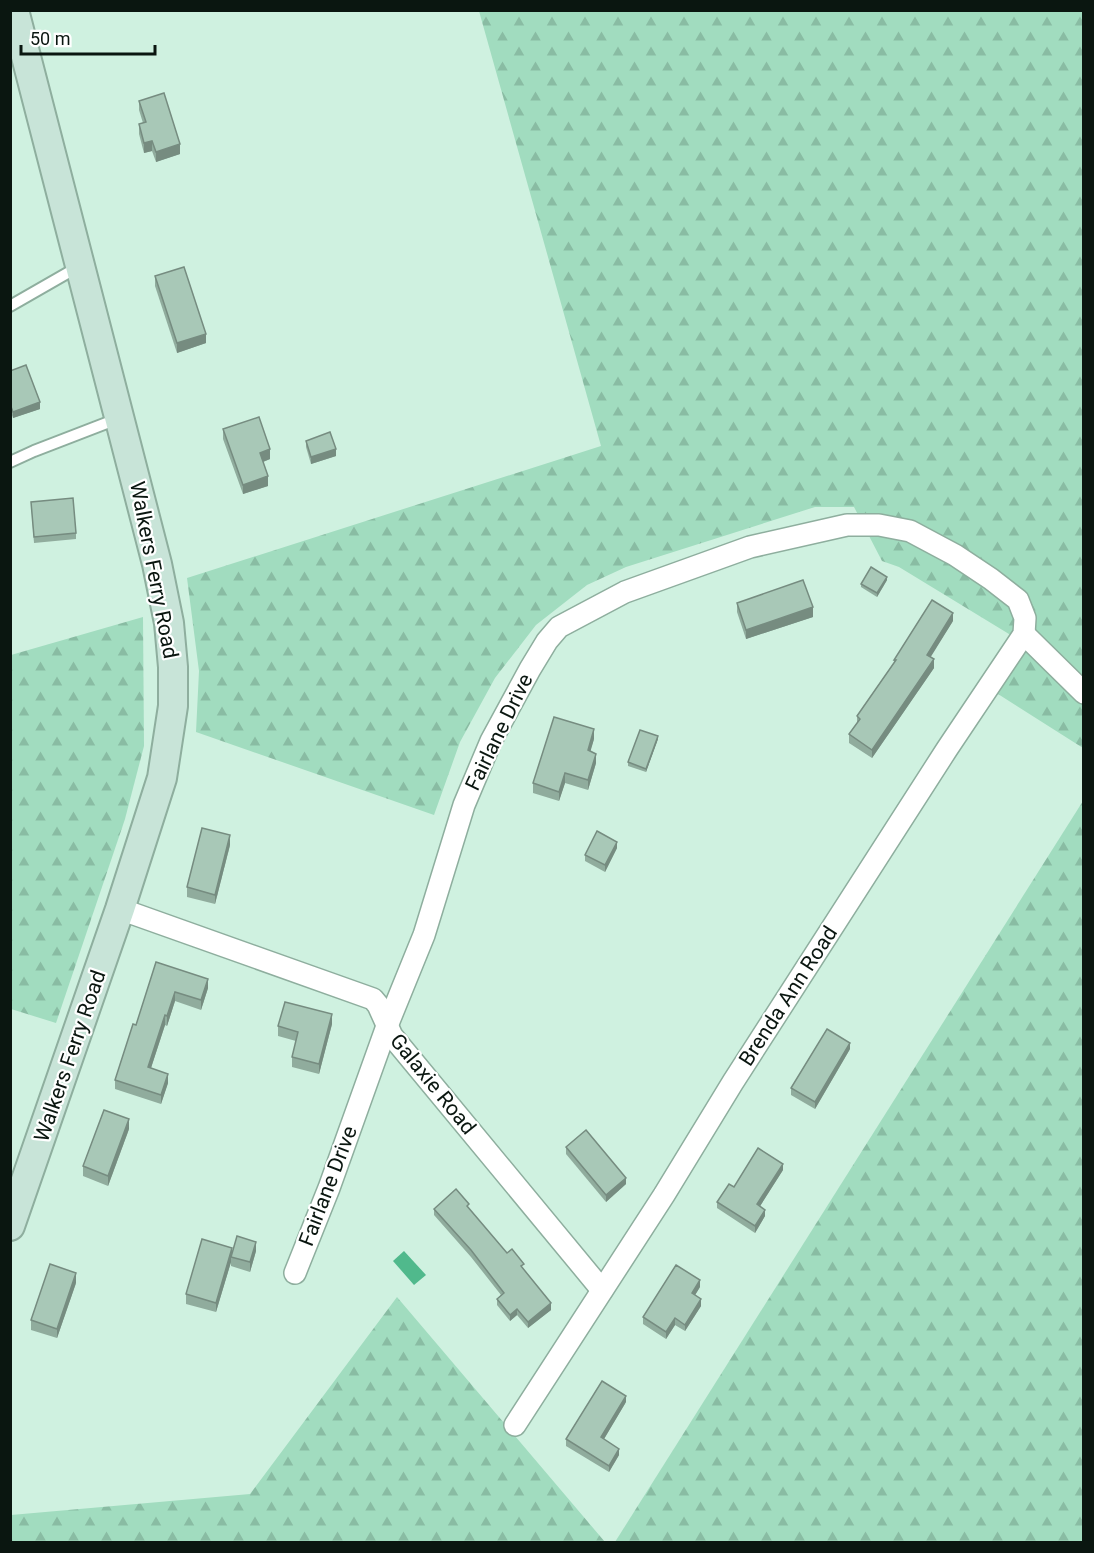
<svg xmlns="http://www.w3.org/2000/svg" width="1094" height="1553" viewBox="0 0 1094 1553" font-family="Roboto,sans-serif">
  <style>
    .forest { fill: url(#forest-firs) }
    .water { fill: #50b98c }
    .lines { fill: none; stroke-linecap: round; stroke-linejoin: round }
    .lane-casing { stroke: #8eae9e; stroke-width: 14 }
    .street-casing { stroke: #8eae9e; stroke-width: 24 }
    .secondary-casing { stroke: #8eae9e; stroke-width: 32 }
    .lane { stroke: #fff; stroke-width: 10 }
    .street { stroke: #fff; stroke-width: 21 }
    .secondary { stroke: #c8e4d8; stroke-width: 28 }
    .wall { fill: #90ac9d }
    .shaded-wall { fill: #768c80 }
    .building { fill: #a8c8b7; stroke: #768c80; stroke-width: 1.5 }
    .labels { text-anchor: middle; stroke-width: 4.5; stroke-linejoin: round; paint-order: stroke }
    .street-label { font-size: 21px; fill: #0a1610; stroke: #fff }
  </style>
  <defs>
    <pattern id="forest-firs" width="22" height="20" patternUnits="userSpaceOnUse" patternTransform="scale(1.5)"><rect width="22" height="20" fill="#a1dcbf"/><path d="M5 1l3.5 6h-7zM16 11l3.5 6h-7z" fill="#89bca3"/></pattern>
  </defs>
  <rect width="100%" height="100%" fill="#cff1e0"/>
  <g class="forest">
    <polygon points="479,11 1083,11 1083,748 998,694 1027,645 899,567 882,561 854,507 815,507 626,567 587,585 536,625 495,678 460,742 434,815 196,732 199,671 187,578 601,446"/>
    <polygon points="143,617 144,746 125,819 56,1023 11,1009 11,655"/>
    <polygon points="1083,801 1083,1542 615,1542"/>
    <polygon points="397,1297 605,1542 11,1542 11,1515 250,1494"/>
  </g>
  <polygon class="water" points="404,1251 426,1275 414,1285 393,1261"/>
  <g class="lines">
    <defs>
      <g id="lane">
        <polyline points="10,306 78,267"/>
        <polyline points="10,462 34,451 117,419"/>
      </g>
      <g id="street">
        <polyline points="1024,634 1084,693"/>
        <polyline points="120,909 373,999 378,1005 392,1036 602,1290"/>
        <polyline points="295,1273 329,1188 387,1026 424,935 464,805 491,741 530,669 547,641 559,627 625,592 750,547 847,525 879,525 910,531 955,555 991,579 1018,600 1025,618 1024,634 947,749 733,1082 664,1195 515,1425"/>
      </g>
      <polyline id="secondary" points="10,1226 120,909 162,778 173,706 173,667 169,623 157,564 14,10"/>
    </defs>
    <use href="#lane" class="lane-casing"/>
    <use href="#street" class="street-casing"/>
    <use href="#secondary" class="secondary-casing"/>
    <use href="#lane" class="lane"/>
    <use href="#street" class="street"/>
    <use href="#secondary" class="secondary"/>
  </g>
  <g class="wall">
    <polygon points="139,101 180,154 156,162 152,151 144,153 139,134 139,124 143,123 139,110"/>
    <polygon points="155,276 206,343 177,353 155,286"/>
    <polygon points="10,371 40,409 13,418 10,410"/>
    <polygon points="223,429 270,459 263,462 268,486 243,494 223,439"/>
    <polygon points="306,441 336,456 311,464 306,447"/>
    <polygon points="31,502 76,533 76,539 34,543"/>
    <polygon points="887,580 877,597 861,587 861,584"/>
    <polygon points="737,603 813,617 746,639 737,612"/>
    <polygon points="953,621 930,657 934,668 872,758 849,743 849,734 857,723 857,716 894,663 894,660"/>
    <polygon points="594,739 590,751 596,763 588,790 565,783 559,801 533,793 533,783"/>
    <polygon points="658,739 646,772 628,766 628,762"/>
    <polygon points="230,845 215,904 187,897 187,887"/>
    <polygon points="617,848 605,872 585,861 585,855"/>
    <polygon points="156,962 208,988 201,1010 175,1001 167,1026 165,1025 151,1068 168,1083 161,1104 115,1089 115,1080 136,1025"/>
    <polygon points="332,1024 319,1074 292,1067 292,1057 296,1041 278,1036 278,1026"/>
    <polygon points="850,1049 815,1109 791,1095 791,1088"/>
    <polygon points="129,1129 108,1186 83,1176 83,1166"/>
    <polygon points="566,1147 626,1184 606,1202 566,1154"/>
    <polygon points="783,1170 760,1206 765,1216 755,1233 717,1208 717,1202 734,1187"/>
    <polygon points="434,1209 469,1209 507,1253 524,1270 551,1310 528,1328 517,1315 510,1321 497,1305 497,1299 501,1295 471,1257 434,1215"/>
    <polygon points="256,1251 250,1272 231,1266 231,1262 216,1312 186,1304 186,1294 232,1252"/>
    <polygon points="76,1283 57,1338 31,1330 31,1320"/>
    <polygon points="700,1287 695,1295 701,1306 685,1331 675,1325 666,1339 643,1324 643,1317"/>
    <polygon points="626,1402 604,1439 619,1455 609,1472 566,1446 566,1439"/>
  </g>
  <g class="shaded-wall">
    <polygon points="152,141 152,151 144,153 144,143"/>
    <polygon points="180,144 180,154 156,162 156,152"/>
    <polygon points="206,334 206,343 177,353 177,343"/>
    <polygon points="40,402 40,409 13,418 13,412"/>
    <polygon points="270,449 270,459 260,463 260,453"/>
    <polygon points="336,449 336,456 311,464 311,457"/>
    <polygon points="268,476 268,486 243,494 243,485"/>
    <polygon points="887,577 887,580 877,597 877,593"/>
    <polygon points="813,607 813,617 746,639 746,630"/>
    <polygon points="953,613 953,621 927,663 927,655"/>
    <polygon points="934,659 934,668 872,758 872,750"/>
    <polygon points="594,729 594,739 588,760 588,750"/>
    <polygon points="658,736 658,739 646,772 646,769"/>
    <polygon points="596,754 596,763 588,790 588,780"/>
    <polygon points="565,773 565,783 559,801 559,792"/>
    <polygon points="230,835 230,845 215,904 215,895"/>
    <polygon points="617,842 617,848 605,872 605,865"/>
    <polygon points="208,979 208,988 201,1010 201,1000"/>
    <polygon points="175,992 175,1001 167,1026 167,1016"/>
    <polygon points="332,1014 332,1024 319,1074 319,1064"/>
    <polygon points="165,1015 165,1025 148,1077 148,1067"/>
    <polygon points="850,1043 850,1049 815,1109 815,1102"/>
    <polygon points="168,1074 168,1083 161,1104 161,1095"/>
    <polygon points="129,1119 129,1129 108,1186 108,1176"/>
    <polygon points="783,1164 783,1170 757,1211 757,1204"/>
    <polygon points="626,1178 626,1184 606,1202 606,1195"/>
    <polygon points="765,1210 765,1216 755,1233 755,1226"/>
    <polygon points="256,1242 256,1251 250,1272 250,1262"/>
    <polygon points="232,1248 232,1257 231,1257 231,1262 216,1312 216,1303"/>
    <polygon points="76,1273 76,1283 57,1338 57,1329"/>
    <polygon points="700,1280 700,1287 692,1300 692,1293"/>
    <polygon points="701,1299 701,1306 685,1331 685,1325"/>
    <polygon points="551,1303 551,1310 528,1328 528,1322"/>
    <polygon points="517,1309 517,1315 510,1321 510,1315"/>
    <polygon points="675,1318 675,1325 666,1339 666,1332"/>
    <polygon points="626,1396 626,1402 601,1444 601,1437"/>
    <polygon points="619,1449 619,1455 609,1472 609,1466"/>
  </g>
  <g class="building">
    <polygon points="164,93 180,144 156,152 152,141 144,143 139,124 146,122 139,101"/>
    <polygon points="184,267 206,334 177,343 155,276"/>
    <polygon points="26,365 40,402 13,412 10,404 10,371"/>
    <polygon points="259,417 270,449 260,453 268,476 243,485 223,429"/>
    <polygon points="330,432 336,449 311,457 306,441"/>
    <polygon points="73,498 76,533 34,537 31,502"/>
    <polygon points="871,567 887,577 877,593 861,584"/>
    <polygon points="803,580 813,607 746,630 737,603"/>
    <polygon points="932,600 953,613 927,655 934,659 872,750 849,734 860,719 857,716 896,660 894,660"/>
    <polygon points="554,717 594,729 588,750 596,754 588,780 565,773 559,792 533,783"/>
    <polygon points="640,730 658,736 646,769 628,762"/>
    <polygon points="202,828 230,835 215,895 187,887"/>
    <polygon points="597,831 617,842 605,865 585,855"/>
    <polygon points="156,962 208,979 201,1000 175,992 167,1016 165,1015 148,1067 168,1074 161,1095 115,1080 133,1024 136,1025"/>
    <polygon points="285,1002 332,1014 319,1064 292,1057 298,1032 278,1026"/>
    <polygon points="827,1029 850,1043 815,1102 791,1088"/>
    <polygon points="104,1110 129,1119 108,1176 83,1166"/>
    <polygon points="586,1130 626,1178 606,1195 566,1147"/>
    <polygon points="758,1148 783,1164 757,1204 765,1210 755,1226 717,1202 729,1184 734,1187"/>
    <polygon points="456,1189 469,1204 467,1206 507,1253 512,1249 524,1264 521,1266 551,1303 528,1322 517,1309 510,1315 497,1299 504,1293 471,1250 434,1209"/>
    <polygon points="237,1236 256,1242 250,1262 231,1257"/>
    <polygon points="202,1239 232,1248 216,1303 186,1294"/>
    <polygon points="50,1264 76,1273 57,1329 31,1320"/>
    <polygon points="676,1265 700,1280 692,1293 701,1299 685,1325 675,1318 666,1332 643,1317"/>
    <polygon points="602,1381 626,1396 601,1437 619,1449 609,1466 566,1439"/>
  </g>
  <g class="labels">
    <g class="street-label">
      <text transform="translate(154 570) rotate(79)" y="7">Walkers Ferry Road</text>
      <text transform="translate(499 732) rotate(-64)" y="7">Fairlane Drive</text>
      <text transform="translate(788 996) rotate(-57)" y="7">Brenda Ann Road</text>
      <text transform="translate(70 1056) rotate(-71)" y="7">Walkers Ferry Road</text>
      <text transform="translate(433 1084) rotate(51)" y="7">Galaxie Road</text>
      <text transform="translate(328 1186) rotate(-69)" y="7">Fairlane Drive</text>
    </g>
  </g>
  <rect width="1094" height="1553" fill="none" stroke="#0a1610" stroke-width="24"/>
  <path d="M21 45v9h134v-9" fill="none" stroke="#0a1610" stroke-width="3"/>
  <text x="30" y="45" font-size="18" fill="#0a1610" stroke="#ffffff" stroke-width="4.5" paint-order="stroke">50 m</text>
</svg>
